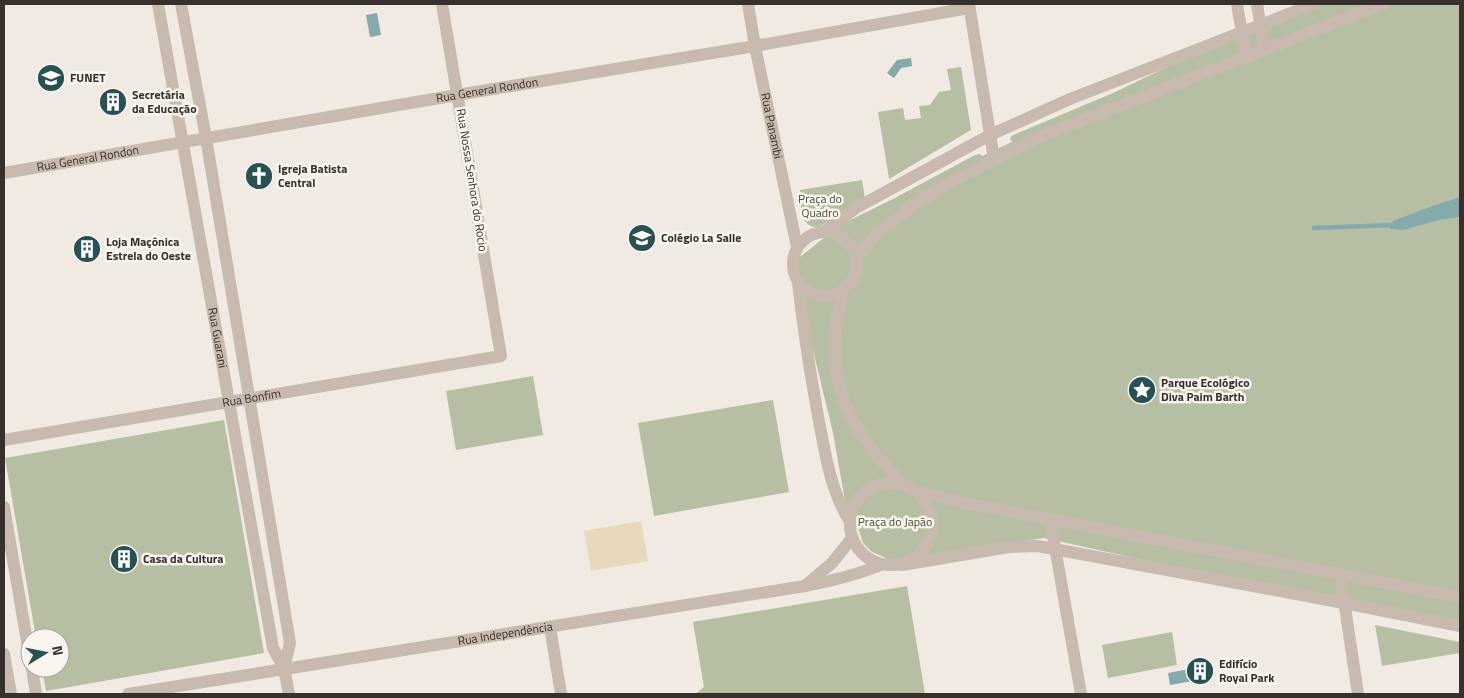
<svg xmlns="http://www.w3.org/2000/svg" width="1464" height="698" viewBox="0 0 1464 698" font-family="'Titillium Web',sans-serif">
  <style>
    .green { fill: #b6bfa3 }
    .sand { fill: #e8d9bd }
    .water { fill: #84aaab }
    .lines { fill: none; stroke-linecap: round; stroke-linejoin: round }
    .stream { stroke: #84aaab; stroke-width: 4.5 }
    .minor { stroke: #c8baae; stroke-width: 12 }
    .tertiary { stroke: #c8baae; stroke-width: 12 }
    .labels { text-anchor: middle; stroke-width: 5; stroke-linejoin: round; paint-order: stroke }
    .poi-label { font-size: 12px; font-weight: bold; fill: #38302c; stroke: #f9f4ee; text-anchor: start }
    .street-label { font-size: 12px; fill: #38302c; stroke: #f9f4ee }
    .park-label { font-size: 12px; fill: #485432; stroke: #f9f4ee }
  </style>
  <rect width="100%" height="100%" fill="#f1eae2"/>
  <g class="green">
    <polygon points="1298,4 1460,4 1460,630 1044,538 889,563 886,558 872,552 863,543 859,531 858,524 854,518 850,505 847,512 833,433 792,263 842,224 891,200 975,155 980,154 982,156 1012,142 1010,138 1013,135 1113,93"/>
    <polygon points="961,67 971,130 889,179 878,112 903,108 905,120 921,118 919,106 930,105 939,92 951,90 947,69"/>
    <path d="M862,180L865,199L819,227C799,229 801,204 800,190Z"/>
    <polygon points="533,376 543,435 456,450 446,391"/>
    <polygon points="773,400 789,492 654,516 638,423"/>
    <polygon points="224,420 264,653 46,691 42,668 60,668 60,638 36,638 5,458"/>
    <polygon points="907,586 925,694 695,694 704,687 693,622"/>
    <polygon points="1375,625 1460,642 1460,653 1382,666"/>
    <polygon points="1172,632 1177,665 1108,678 1102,645"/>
  </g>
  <polygon class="sand" points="641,521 648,561 591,571 584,531"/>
  <g class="water">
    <polygon points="377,13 381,35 370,37 366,15"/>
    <polygon points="911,58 912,66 901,68 894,78 887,73 897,60"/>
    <polygon points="1460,197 1460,217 1439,220 1403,230 1390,229 1393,221 1424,209"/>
    <polygon points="1195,668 1198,680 1170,685 1168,673"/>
  </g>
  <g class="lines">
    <polyline class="stream" points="1314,228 1395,225"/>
    <g class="minor">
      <path id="s1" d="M748,4L755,46L797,247"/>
      <polyline points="969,4 994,159"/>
      <path id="s2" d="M4,173L457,95L755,46L969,8"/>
      <path id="s3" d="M4,440L501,356L442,4"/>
      <polyline points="4,507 30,659"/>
      <polyline points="1050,519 1081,694"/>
      <polyline points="1340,574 1358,694"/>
      <polyline points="805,586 832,563 852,538"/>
      <polyline points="550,627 561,694"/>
      <polyline points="4,654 11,694"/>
      <polyline points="32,668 36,694"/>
      <path id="s4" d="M128,694L805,586C832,581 856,575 881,565"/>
    </g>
    <g class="tertiary">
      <path id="s5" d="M158,4L273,648L284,668L289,694"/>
      <polyline points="181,4 206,138 290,643 284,668"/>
      <polyline points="1237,4 1246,57"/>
      <polyline points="1257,4 1264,50"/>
      <polyline points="825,231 856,208 990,135 1070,99 1314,4"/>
      <circle cx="825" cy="264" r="32"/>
      <polyline points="856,258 876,235 886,226 919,201 958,178 1037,138 1383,4"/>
      <path d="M798,283C803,327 810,372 818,416C825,452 830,490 850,522"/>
      <path d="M843,291C827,347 833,397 869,445C879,458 891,470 901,483"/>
      <circle cx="891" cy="524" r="41"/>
      <polyline points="916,491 964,503 1460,597"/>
      <polyline points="902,565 1009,547 1038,546 1344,603 1460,626"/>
    </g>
  </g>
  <defs>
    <symbol id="school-disc" viewBox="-11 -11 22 22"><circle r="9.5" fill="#265255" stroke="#f9f4ee"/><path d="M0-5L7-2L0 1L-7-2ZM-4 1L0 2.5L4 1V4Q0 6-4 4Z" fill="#fff"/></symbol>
    <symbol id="building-disc" viewBox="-11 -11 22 22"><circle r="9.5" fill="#265255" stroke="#f9f4ee"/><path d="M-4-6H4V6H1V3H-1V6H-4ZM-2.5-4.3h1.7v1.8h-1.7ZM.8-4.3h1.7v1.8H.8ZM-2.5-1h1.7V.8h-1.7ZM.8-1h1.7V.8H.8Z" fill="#fff"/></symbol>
    <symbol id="church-disc" viewBox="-11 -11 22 22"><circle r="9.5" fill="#265255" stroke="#f9f4ee"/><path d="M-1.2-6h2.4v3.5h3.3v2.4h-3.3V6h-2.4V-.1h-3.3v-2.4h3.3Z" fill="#fff"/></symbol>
    <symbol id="sight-disc" viewBox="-11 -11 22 22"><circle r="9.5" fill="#265255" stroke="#f9f4ee"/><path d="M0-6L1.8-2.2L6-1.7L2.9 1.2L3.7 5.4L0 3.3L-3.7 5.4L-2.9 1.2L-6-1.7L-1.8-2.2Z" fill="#fff"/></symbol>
  </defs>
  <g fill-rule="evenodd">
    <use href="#school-disc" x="35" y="62" width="32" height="32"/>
    <use href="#building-disc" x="97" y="86" width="32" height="32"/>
    <use href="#church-disc" x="243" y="160" width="32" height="32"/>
    <use href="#school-disc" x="626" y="222" width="32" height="32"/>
    <use href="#building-disc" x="71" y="233" width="32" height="32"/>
    <use href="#sight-disc" x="1126" y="374" width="32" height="32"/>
    <use href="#building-disc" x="108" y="543" width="32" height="32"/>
    <use href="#building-disc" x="1184" y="655" width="32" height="32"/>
  </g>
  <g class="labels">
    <g class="poi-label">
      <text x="70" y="82">FUNET</text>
      <text x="132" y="99">Secretária<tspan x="132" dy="14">da Educação</tspan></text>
      <text x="278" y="173">Igreja Batista<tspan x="278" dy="14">Central</tspan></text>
      <text x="661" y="242">Colégio La Salle</text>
      <text x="106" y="246">Loja Maçônica<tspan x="106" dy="14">Estrela do Oeste</tspan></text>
      <text x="1161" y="387">Parque Ecológico<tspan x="1161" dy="14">Diva Paim Barth</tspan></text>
      <text x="143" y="563">Casa da Cultura</text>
      <text x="1219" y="668">Edifício<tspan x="1219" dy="14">Royal Park</tspan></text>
    </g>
    <g class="street-label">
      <text dy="4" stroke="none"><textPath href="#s2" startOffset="490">Rua General Rondon</textPath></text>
      <text dy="4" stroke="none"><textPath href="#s1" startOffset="124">Rua Panambi</textPath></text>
      <text dy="4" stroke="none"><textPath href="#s2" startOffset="85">Rua General Rondon</textPath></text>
      <text transform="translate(472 180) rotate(81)" y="4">Rua Nossa Senhora do Rocio</text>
      <text dy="4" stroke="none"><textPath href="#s5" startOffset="339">Rua Guarani</textPath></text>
      <text dy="4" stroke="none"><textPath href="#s3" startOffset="251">Rua Bonfim</textPath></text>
      <text dy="4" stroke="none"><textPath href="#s4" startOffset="382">Rua Independência</textPath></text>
    </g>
    <g class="park-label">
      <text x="820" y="203">Praça do<tspan x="820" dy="14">Quadro</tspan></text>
      <text x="895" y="526">Praça do Japão</text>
    </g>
  </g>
  <rect width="1464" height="698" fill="none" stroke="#38302c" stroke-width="10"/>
  <g transform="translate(45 653) rotate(80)"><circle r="24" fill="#f9f4ee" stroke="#aca6a0"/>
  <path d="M0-4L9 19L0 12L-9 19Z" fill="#265255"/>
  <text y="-8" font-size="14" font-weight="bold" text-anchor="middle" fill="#38302c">N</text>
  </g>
</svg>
